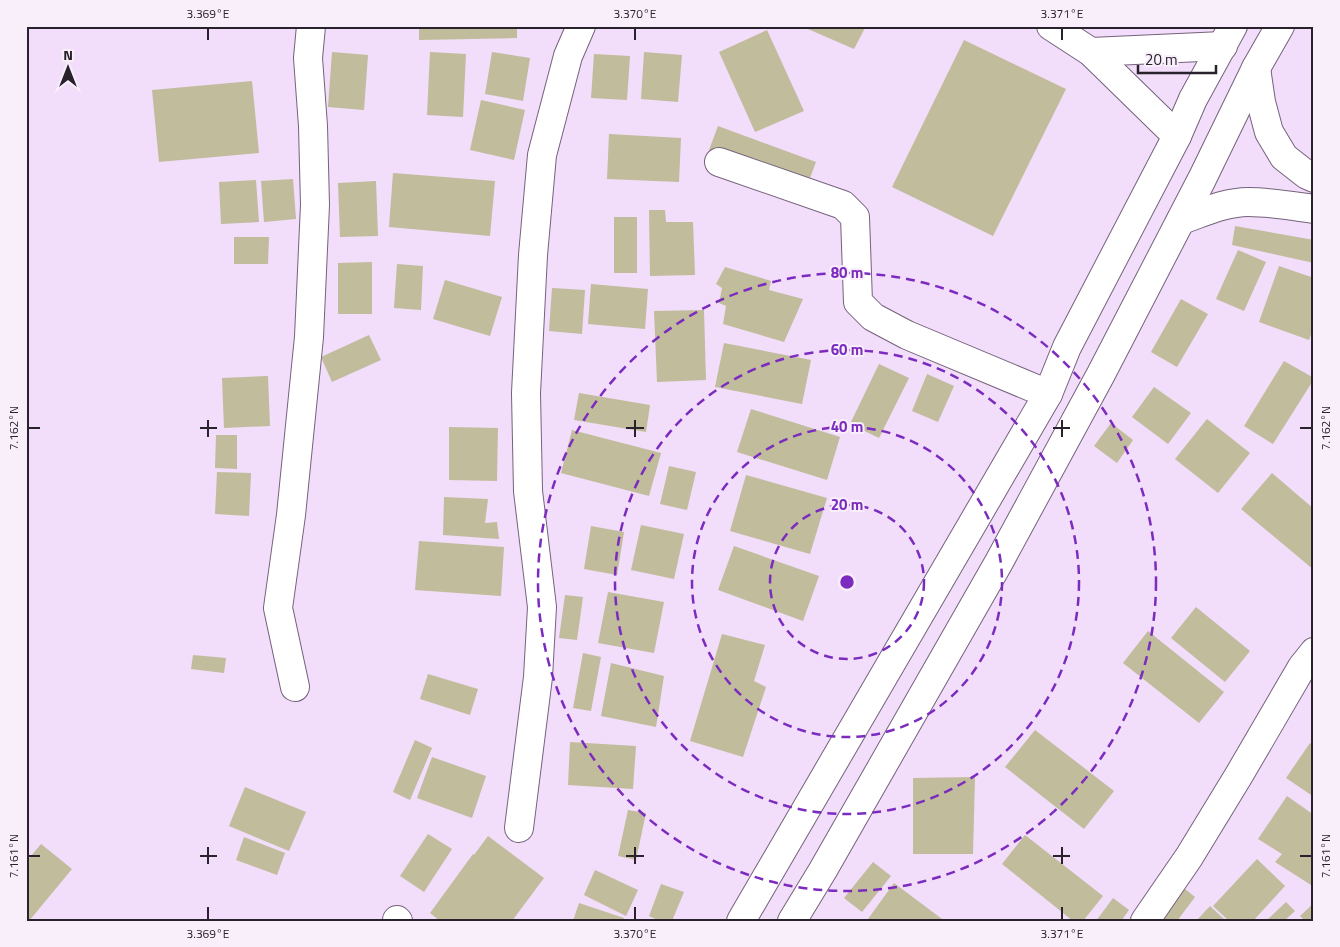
<svg xmlns="http://www.w3.org/2000/svg" width="1340" height="947" viewBox="0 0 1340 947" font-family="'Titillium Web',sans-serif">
  <style>
    .building { fill: #c1bc9b }
    .lines { fill: none; stroke-linecap: round; stroke-linejoin: round }
    .minor-casing { stroke: #75627c; stroke-width: 30 }
    .highway-casing { stroke: #75627c; stroke-width: 30 }
    .minor { stroke: #fff; stroke-width: 28 }
    .highway { stroke: #fff; stroke-width: 28 }
    .ticks { fill: none; stroke: #29212c; stroke-width: 2 }
    .ring { fill: none; stroke: #7b2cbf; stroke-width: 2.5; stroke-dasharray: 9 6 }
    .centre { fill: #7b2cbf; stroke: #f8effb; stroke-width: 2.5 }
    .ring-label { font-size: 15px; text-anchor: middle; font-weight: bold; fill: #7b2cbf; stroke: #f8effb; stroke-width: 4; stroke-linejoin: round; paint-order: stroke }
    .neatline { fill: none; stroke: #29212c; stroke-width: 2 }
    .ticks-label { font-size: 12px; text-anchor: middle; fill: #29212c }
  </style>
  <rect width="100%" height="100%" fill="#f2ddfa"/>
  <g class="building">
    <polygon points="419,26 517,26 517,38 419,40"/>
    <polygon points="801,26 866,26 854,49"/>
    <polygon points="767,30 804,111 755,132 719,52"/>
    <polygon points="964,40 1066,89 993,236 892,187"/>
    <polygon points="332,52 368,55 364,110 328,107"/>
    <polygon points="430,52 466,54 463,117 427,115"/>
    <polygon points="492,52 530,58 523,101 485,94"/>
    <polygon points="644,52 682,55 678,102 641,99"/>
    <polygon points="594,54 630,56 627,100 591,98"/>
    <polygon points="252,81 259,153 159,162 152,90"/>
    <polygon points="481,100 525,110 514,160 470,150"/>
    <polygon points="718,126 816,162 807,186 709,150"/>
    <polygon points="609,134 681,138 679,182 607,179"/>
    <polygon points="393,173 495,181 490,236 389,227"/>
    <polygon points="293,179 296,219 264,222 261,181"/>
    <polygon points="256,180 259,222 221,224 219,182"/>
    <polygon points="376,181 378,236 340,237 338,183"/>
    <polygon points="649,210 665,210 666,222 693,222 695,275 650,276"/>
    <rect x="614" y="217" width="23" height="56"/>
    <polygon points="1235,226 1314,240 1314,263 1232,245"/>
    <polygon points="234,237 269,237 268,264 234,264"/>
    <polygon points="1238,250 1266,262 1244,311 1216,299"/>
    <polygon points="372,262 372,314 338,314 338,263"/>
    <polygon points="397,264 423,266 421,310 394,308"/>
    <polygon points="1279,266 1314,278 1314,326 1309,340 1259,322"/>
    <polygon points="725,267 771,281 769,290 803,299 784,342 723,324 726,306 719,303 722,288 716,284"/>
    <polygon points="445,280 502,297 490,336 433,319"/>
    <polygon points="591,284 648,289 645,329 588,324"/>
    <polygon points="552,288 585,290 582,334 549,331"/>
    <polygon points="1181,299 1208,314 1177,367 1151,352"/>
    <polygon points="704,310 706,380 657,382 654,311"/>
    <polygon points="369,335 381,360 332,382 321,357"/>
    <polygon points="724,343 811,360 802,404 715,387"/>
    <polygon points="1284,361 1314,378 1314,379 1273,444 1244,426"/>
    <polygon points="879,364 909,378 879,438 850,424"/>
    <polygon points="927,374 954,386 938,422 912,411"/>
    <polygon points="268,376 270,426 224,428 222,378"/>
    <polygon points="1154,387 1191,413 1168,444 1132,417"/>
    <polygon points="579,393 650,405 646,432 574,420"/>
    <polygon points="751,409 840,437 827,480 737,452"/>
    <polygon points="1207,419 1250,453 1218,493 1175,459"/>
    <polygon points="1111,423 1133,440 1117,463 1094,446"/>
    <polygon points="449,427 498,428 497,481 449,480"/>
    <polygon points="572,430 661,453 649,496 561,473"/>
    <polygon points="216,435 237,435 237,469 215,468"/>
    <polygon points="669,466 696,472 687,510 660,504"/>
    <polygon points="217,472 251,473 249,516 215,514"/>
    <polygon points="1272,473 1314,509 1314,570 1241,509"/>
    <polygon points="746,475 827,498 810,554 730,531"/>
    <polygon points="444,497 488,499 485,523 497,522 499,539 443,535"/>
    <polygon points="641,525 684,534 674,579 631,570"/>
    <polygon points="591,526 624,532 617,575 584,569"/>
    <polygon points="419,541 504,547 501,596 415,590"/>
    <polygon points="734,546 819,576 803,621 718,590"/>
    <polygon points="608,592 664,602 654,653 598,643"/>
    <polygon points="565,595 583,597 577,640 559,638"/>
    <polygon points="1196,607 1250,651 1225,682 1171,638"/>
    <polygon points="1148,631 1224,692 1199,723 1123,663"/>
    <polygon points="722,634 765,645 754,681 766,687 743,757 690,741"/>
    <polygon points="583,653 601,657 591,711 573,708"/>
    <polygon points="193,655 226,658 224,673 191,669"/>
    <polygon points="611,663 664,676 656,727 601,716"/>
    <polygon points="428,674 478,689 470,715 420,699"/>
    <polygon points="1035,730 1114,791 1084,829 1005,767"/>
    <polygon points="415,740 432,748 410,800 393,792"/>
    <polygon points="570,742 636,746 633,789 568,785"/>
    <polygon points="1310,743 1314,746 1314,797 1286,778"/>
    <polygon points="432,757 486,776 472,818 417,798"/>
    <polygon points="975,777 973,854 913,854 913,778"/>
    <polygon points="245,787 306,812 289,851 229,826"/>
    <polygon points="1287,796 1314,815 1314,882 1311,885 1275,862 1282,854 1258,839"/>
    <polygon points="628,810 646,813 636,860 618,856"/>
    <polygon points="428,834 452,849 424,892 400,876"/>
    <polygon points="1025,835 1103,896 1083,921 1073,921 1002,864"/>
    <polygon points="488,836 544,878 512,921 440,921 430,913 473,854 474,855"/>
    <polygon points="244,837 285,853 277,875 236,860"/>
    <polygon points="41,844 72,869 29,921 26,921 26,862"/>
    <polygon points="1257,859 1285,886 1253,921 1229,921 1213,906"/>
    <polygon points="873,862 891,876 862,912 844,898"/>
    <polygon points="595,870 638,890 626,916 584,895"/>
    <polygon points="894,883 942,919 940,921 870,921 868,919"/>
    <polygon points="661,884 684,892 672,921 660,921 649,916"/>
    <polygon points="1180,885 1195,897 1177,921 1153,921"/>
    <polygon points="1113,898 1129,910 1121,921 1096,921"/>
    <polygon points="1286,902 1295,911 1284,921 1266,921"/>
    <polygon points="579,903 624,918 623,921 573,921"/>
    <polygon points="1314,903 1314,921 1305,921 1300,916"/>
    <polygon points="1210,906 1226,921 1196,921"/>
  </g>
  <g class="lines">
    <defs>
      <g id="minor">
        <polyline points="1051,26 1091,52 1177,136"/>
        <polyline points="1091,52 1223,46"/>
        <polyline points="1256,68 1261,102 1269,132 1284,157 1307,175 1314,178"/>
        <polyline points="719,162 843,205 855,217 858,302 873,317 907,335 1048,394"/>
        <path d="M1181,220C1202,213 1225,202 1248,202C1270,202 1292,206 1314,209"/>
        <polyline points="295,687 278,608 291,515 309,337 315,205 313,126 308,58 311,26"/>
        <polyline points="519,828 538,677 542,607 528,491 526,393 533,255 542,155 568,56 581,26"/>
        <polyline points="397,920 398,921"/>
        <polyline points="1145,921 1189,857 1239,775 1302,667 1314,652"/>
      </g>
      <g id="highway">
        <polyline points="741,921 1048,394 1067,347 1177,136 1193,99 1233,26"/>
        <polyline points="792,921 823,870 999,562 1101,374 1202,179 1256,68 1280,26"/>
      </g>
    </defs>
    <use href="#minor" class="minor-casing"/>
    <use href="#highway" class="highway-casing"/>
    <use href="#minor" class="minor"/>
    <use href="#highway" class="highway"/>
  </g>
  <path class="ticks" d="M208,28V40M635,28V40M1062,28V40M208,420V437M635,420V437M1062,420V437M28,428H40M200,428H217M626,428H644M1053,428H1070M1300,428H1312M208,847V864M635,847V864M1062,847V864M28,856H40M200,856H217M626,856H644M1053,856H1070M1300,856H1312M208,907V920M635,907V920M1062,907V920"/>
  <g class="ring">
    <circle cx="847" cy="582" r="77"/>
    <circle cx="847" cy="582" r="155"/>
    <circle cx="847" cy="582" r="232"/>
    <circle cx="847" cy="582" r="309"/>
  </g>
  <circle cx="847" cy="582" r="8" class="centre"/>
  <g class="ring-label">
    <text x="847" y="278">80 m</text>
    <text x="847" y="355">60 m</text>
    <text x="847" y="432">40 m</text>
    <text x="847" y="510">20 m</text>
  </g>
  <rect width="1340" height="947" fill="none" stroke="#f8effb" stroke-width="55"/>
  <g transform="translate(68 68)" stroke="#f8effb" stroke-width="4" paint-order="stroke">
  <path d="M0-4L9 19L0 12L-9 19Z" fill="#29212c"/>
  <text y="-8" font-size="14" font-weight="bold" text-anchor="middle" fill="#29212c">N</text>
  </g>
  <path d="M1138 65v8h78v-8" fill="none" stroke="#29212c" stroke-width="2.5"/>
  <text x="1145" y="65" font-size="15" fill="#29212c" stroke="#f8effb" stroke-width="4" paint-order="stroke">20 m</text>
  <rect x="28" y="28" width="1284" height="892" class="neatline"/>
  <g class="ticks-label">
    <text x="208" y="18">3.369°E</text>
    <text x="635" y="18">3.370°E</text>
    <text x="1062" y="18">3.371°E</text>
    <text transform="translate(14 428) rotate(-90)" y="4">7.162°N</text>
    <text transform="translate(1326 428) rotate(-90)" y="4">7.162°N</text>
    <text transform="translate(14 856) rotate(-90)" y="4">7.161°N</text>
    <text transform="translate(1326 856) rotate(-90)" y="4">7.161°N</text>
    <text x="208" y="938">3.369°E</text>
    <text x="635" y="938">3.370°E</text>
    <text x="1062" y="938">3.371°E</text>
  </g>
</svg>
